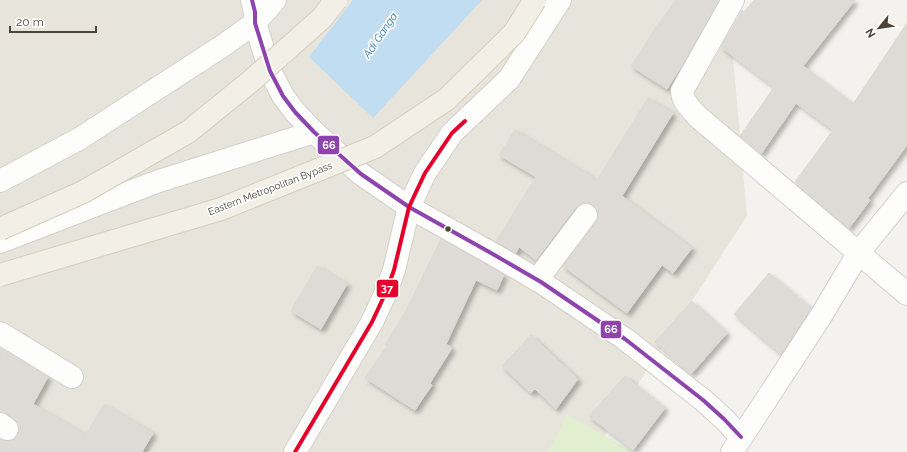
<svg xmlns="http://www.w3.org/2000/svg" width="907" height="452" viewBox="0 0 907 452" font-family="Raleway,sans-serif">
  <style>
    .residential { fill: #e7e4dc }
    .green { fill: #e1eecf }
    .water { fill: #c0ddf1 }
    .building { fill: #dedbd6; stroke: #dcd9d4; filter: url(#shadow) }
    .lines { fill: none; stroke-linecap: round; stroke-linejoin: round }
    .minor-casing { stroke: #d2d0cb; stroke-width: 24 }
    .minor { stroke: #fdfdfc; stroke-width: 22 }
    .major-bridge-casing { stroke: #d6cebb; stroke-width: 24; stroke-linecap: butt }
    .major-bridge { stroke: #f2efe6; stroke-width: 22 }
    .bus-1-casing { stroke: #fff; stroke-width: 7 }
    .bus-2-casing { stroke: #fff; stroke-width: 7 }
    .bus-1 { stroke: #8e44ad; stroke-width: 4 }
    .bus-2 { stroke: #e4002b; stroke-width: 4 }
    .bus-dot { fill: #4b4439; stroke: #fff; stroke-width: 1.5 }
    .labels { text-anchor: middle; stroke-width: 3.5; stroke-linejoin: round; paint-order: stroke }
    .street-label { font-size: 10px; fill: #4b4439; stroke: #fff }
    .water-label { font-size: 11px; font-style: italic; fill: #2e7ab2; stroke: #fff }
    .line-badge { stroke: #fff; stroke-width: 1.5 }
    .badge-label { font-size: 11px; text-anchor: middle; font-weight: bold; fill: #fff }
  </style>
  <defs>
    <filter id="shadow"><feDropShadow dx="3.5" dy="3.5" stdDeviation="2" flood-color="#0004"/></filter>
  </defs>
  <rect width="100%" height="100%" fill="#f4f2ee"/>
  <polygon class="residential" points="0,0 728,0 747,216 594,452 0,452"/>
  <polygon class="green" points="567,415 634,452 548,452"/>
  <polygon class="water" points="353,0 482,0 373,118 309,57"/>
  <g class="building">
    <polygon points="676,0 719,0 681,67 667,89 631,66 656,27"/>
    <polygon points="754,0 855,0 803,66 853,104 907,23 907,145 868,198 870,200 849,228 795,182 833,130 796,103 761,154 740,136 774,87 721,47 742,10 744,12"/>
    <polygon points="648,98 673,113 622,196 692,248 673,273 662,265 627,313 563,266 596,222 598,217 598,210 593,205 587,203 581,204 576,207 536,260 519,247 516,253 496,241 536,177 499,155 515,130 597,180"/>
    <polygon points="441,239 504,275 497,290 476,280 446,344 452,348 430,383 432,385 415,410 365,378 387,346 385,345 407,309"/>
    <polygon points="317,266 347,284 321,329 291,311"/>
    <polygon points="769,273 811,308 781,354 734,314"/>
    <polygon points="692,301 727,333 691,374 655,342"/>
    <polygon points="531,335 578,379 556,409 535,389 531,393 502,366"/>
    <polygon points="0,348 48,377 33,404 86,435 104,404 153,433 142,452 0,452 0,439 6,441 13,440 17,436 19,430 18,423 14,419 7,414 0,412"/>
    <polygon points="625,376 665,408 633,450 589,416"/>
  </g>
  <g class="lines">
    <defs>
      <g id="minor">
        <polyline points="252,0 255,12 255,23 270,71 283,96 295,112 314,132 361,174 409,207 491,253 541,282 625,339 703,400 724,419 741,437"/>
        <path d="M733,0L682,91C682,101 690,108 697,116L907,294"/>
        <polyline points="0,181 79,139 221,47 255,23 275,0"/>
        <polyline points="0,242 156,182 314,132"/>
        <polyline points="537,280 586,215"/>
        <polyline points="0,333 72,377"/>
        <polyline points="0,424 7,429"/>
        <polyline points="295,452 372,322 386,292 394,270 409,207 425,173 452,133 509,79 560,0"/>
        <polyline points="732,452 821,316 859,252 907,193"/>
      </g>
    </defs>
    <use href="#minor" class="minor-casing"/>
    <use href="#minor" class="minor"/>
    <defs>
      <g id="major-bridge">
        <polyline points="0,229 83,192 188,132 251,81 322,18 336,0"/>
        <polyline points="0,275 221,209 375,147 447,99 514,33 535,0"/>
      </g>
    </defs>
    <use href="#major-bridge" class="major-bridge-casing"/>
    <use href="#major-bridge" class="major-bridge"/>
    <defs>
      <polyline id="bus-1" points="252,0 255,12 255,23 270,71 283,96 295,112 314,132 361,174 409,207 491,253 541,282 625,339 703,400 724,419 741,437"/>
      <polyline id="bus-2" points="295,452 372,322 386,292 394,270 409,207 425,173 452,133 465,121"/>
    </defs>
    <use href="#bus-1" class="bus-1-casing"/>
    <use href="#bus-2" class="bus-2-casing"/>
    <use href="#bus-1" class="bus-1"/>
    <use href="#bus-2" class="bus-2"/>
  </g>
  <circle class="bus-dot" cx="448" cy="229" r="3.5"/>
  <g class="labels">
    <g class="street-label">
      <text transform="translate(270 188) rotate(-21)" y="4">Eastern Metropolitan Bypass</text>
    </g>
    <g class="water-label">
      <text transform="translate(380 35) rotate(-56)" y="4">Adi Ganga</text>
    </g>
  </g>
  <g class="line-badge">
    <rect x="317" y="135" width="23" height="20" rx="4" fill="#8e44ad"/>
    <rect x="376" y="279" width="23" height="19" rx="4" fill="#e4002b"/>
    <rect x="600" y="320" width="22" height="19" rx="4" fill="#8e44ad"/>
  </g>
  <g class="badge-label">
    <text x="329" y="149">66</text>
    <text x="387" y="292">37</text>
    <text x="611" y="333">66</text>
  </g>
  <g transform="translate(879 28) rotate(240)" stroke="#ffffff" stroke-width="3" paint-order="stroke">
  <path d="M0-3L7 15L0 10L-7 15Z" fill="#4b4439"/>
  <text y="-6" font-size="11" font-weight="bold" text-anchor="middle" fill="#4b4439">N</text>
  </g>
  <path d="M10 26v6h86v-6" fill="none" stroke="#4b4439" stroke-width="2"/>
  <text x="16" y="26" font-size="12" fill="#4b4439" stroke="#ffffff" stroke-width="3" paint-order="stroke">20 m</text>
</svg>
